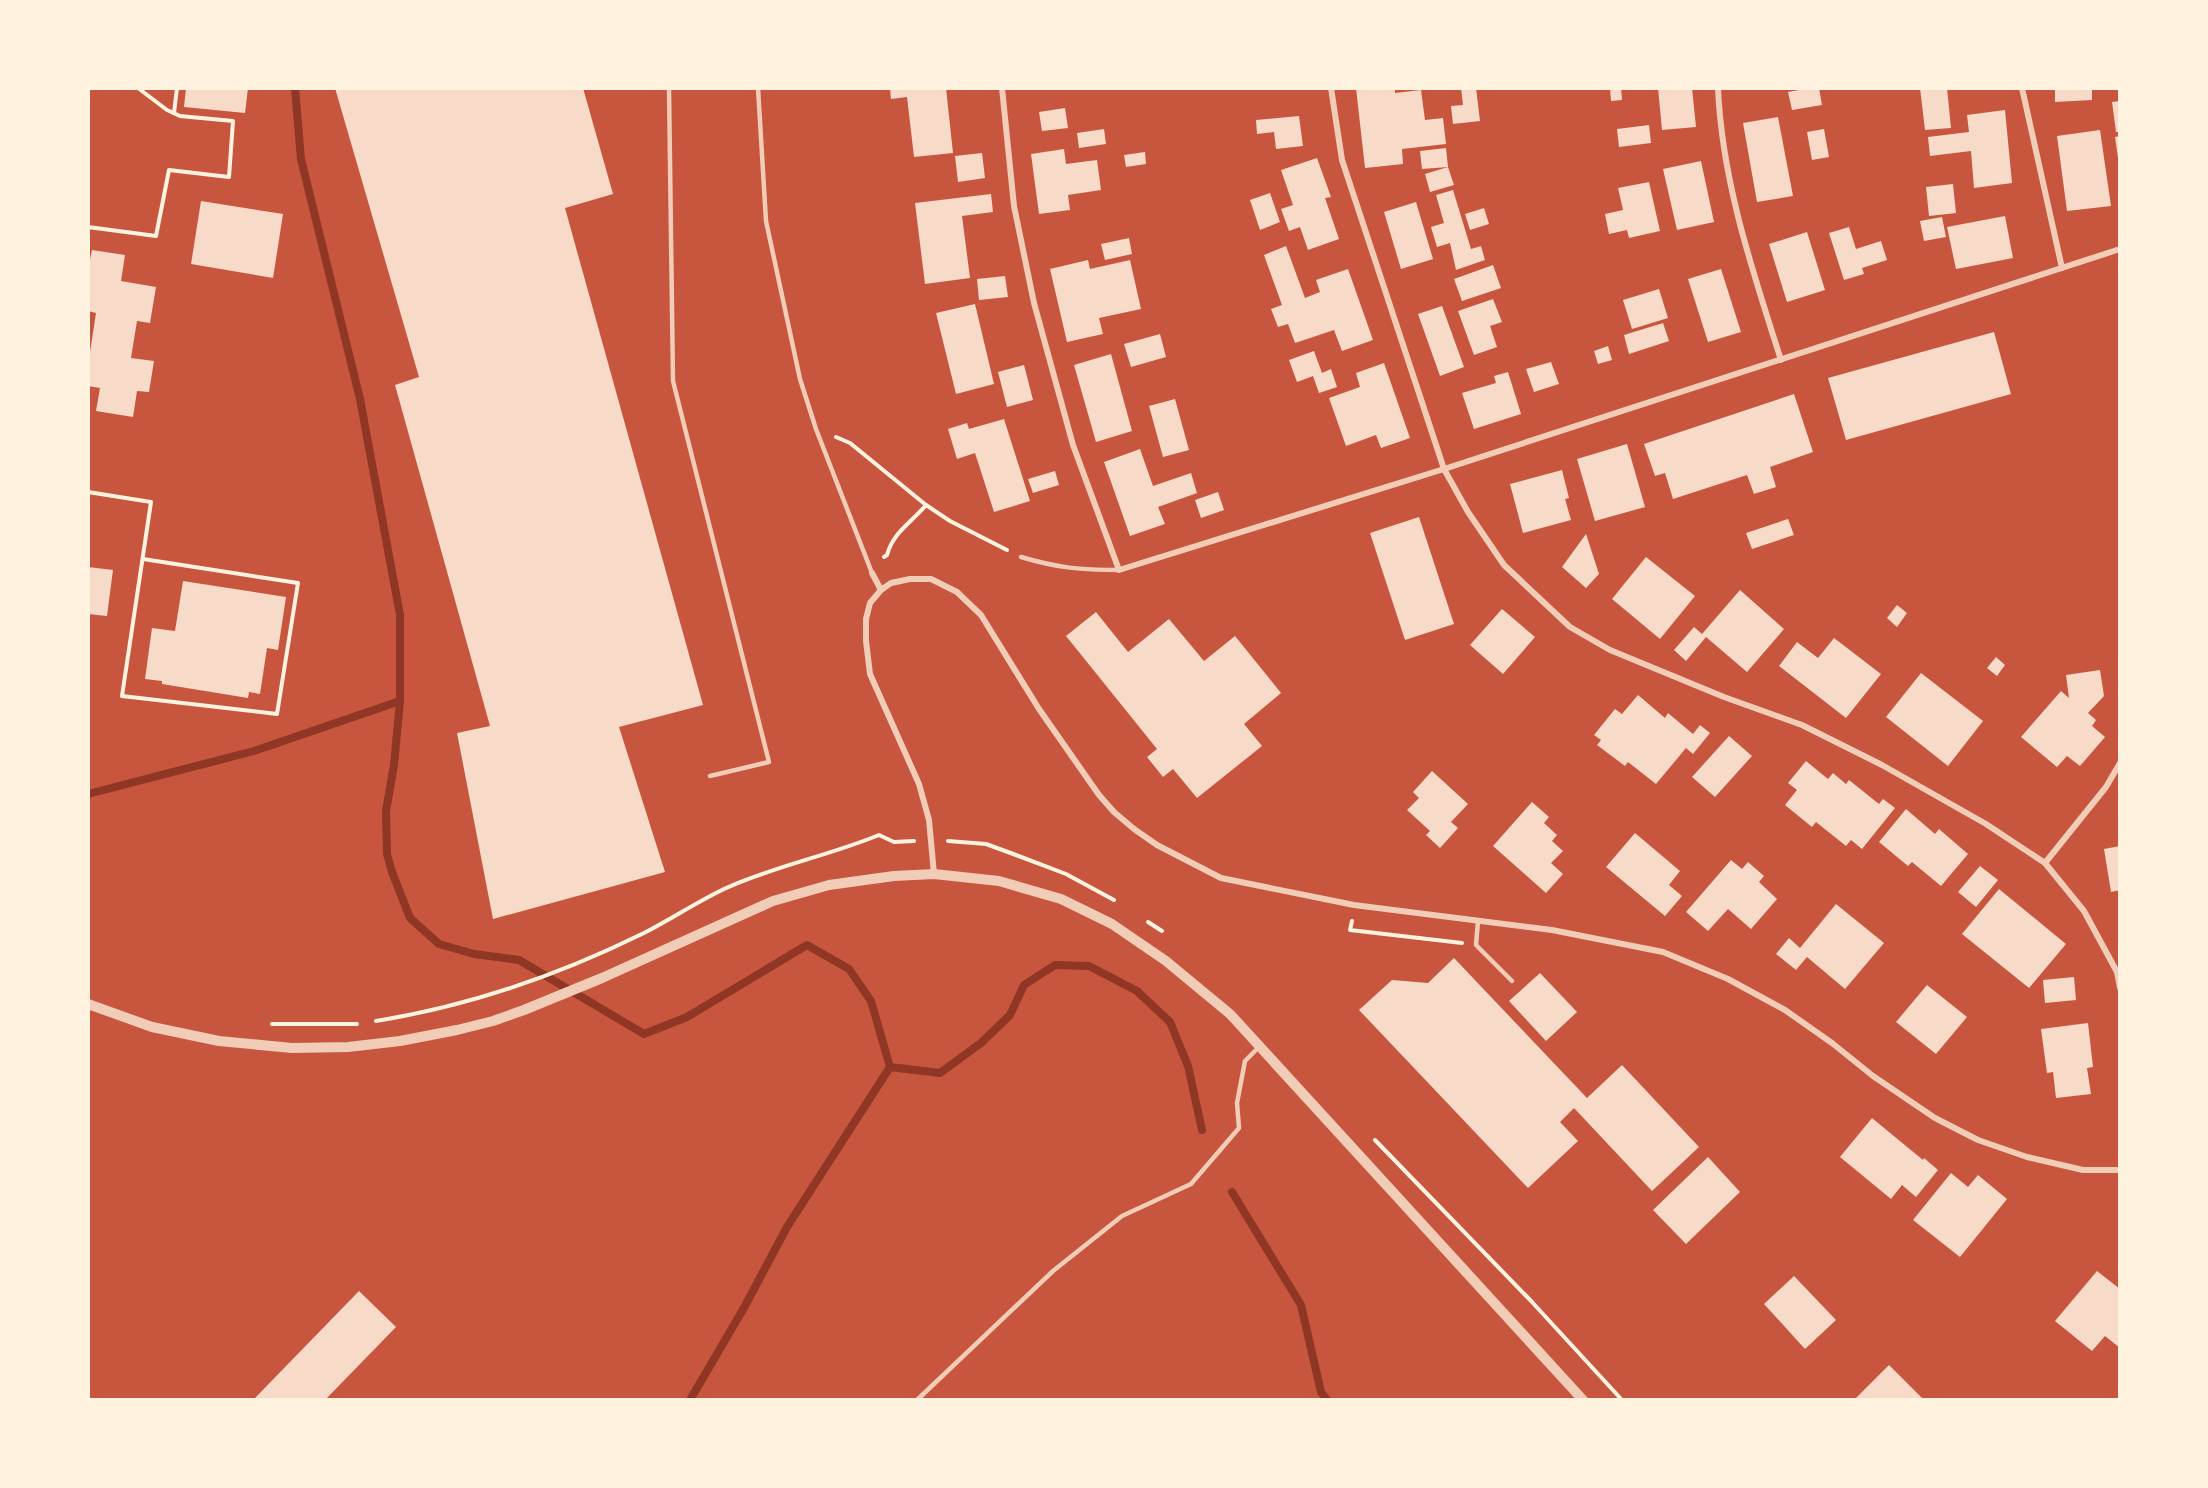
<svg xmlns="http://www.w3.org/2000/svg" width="2208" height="1488" viewBox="0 0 2208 1488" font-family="Barlow,sans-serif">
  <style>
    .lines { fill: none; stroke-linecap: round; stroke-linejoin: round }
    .stream { stroke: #8f3625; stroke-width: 8 }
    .building { fill: #f7dbc8 }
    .path { stroke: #fff3e0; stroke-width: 4 }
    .service { stroke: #f1ccb7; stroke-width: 4.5 }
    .minor { stroke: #f1ccb7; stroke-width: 6 }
    .tertiary { stroke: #f1ccb7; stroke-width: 10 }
  </style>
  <rect width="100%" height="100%" fill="#c8553d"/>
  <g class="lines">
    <g class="stream">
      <polyline points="295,88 301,159 360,399 400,615 400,701 394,765 386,811 387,854 392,872 410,918 439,944 474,954 519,960 644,1034 687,1017 807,945 849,969 871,1001 890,1067 940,1073 981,1043 1010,1015 1024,985 1055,965 1089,966 1137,991 1170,1022 1188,1066 1202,1130"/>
      <polyline points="88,794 254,751 400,701"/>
      <polyline points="1232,1192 1301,1305 1321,1392 1327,1400"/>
      <polyline points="690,1400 745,1306 787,1227 890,1067"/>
    </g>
  </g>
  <g class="building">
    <polygon points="186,88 248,88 245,113 184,107"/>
    <polygon points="335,88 583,88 613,194 565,208 703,705 619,727 665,872 493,919 457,733 490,726 395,385 419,377"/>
    <polygon points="890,88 946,88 953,153 914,157 907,97 891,99"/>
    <polygon points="1356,88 1395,88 1395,93 1421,90 1425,120 1443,118 1446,144 1402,149 1403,164 1365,168"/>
    <polygon points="1461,88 1476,88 1480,121 1453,124 1451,106 1463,105"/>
    <polygon points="1610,88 1621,88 1622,100 1611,101"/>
    <polygon points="1658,88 1692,88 1696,127 1662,130"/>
    <polygon points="1810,88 1819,88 1822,105 1792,110 1788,92"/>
    <polygon points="1920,88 1947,88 1951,128 1925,130"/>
    <polygon points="2055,88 2092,88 2092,100 2055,102"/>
    <polygon points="2120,101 2120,132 2116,132 2112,102"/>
    <polygon points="1065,108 1068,128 1042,131 1039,112"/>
    <polygon points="2005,110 2012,183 1974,188 1971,151 1930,156 1928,137 1969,132 1967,115"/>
    <polygon points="1299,116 1303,146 1276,149 1274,132 1257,134 1256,120"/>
    <polygon points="1778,117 1793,196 1757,202 1743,123"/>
    <polygon points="1649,125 1651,143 1619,147 1617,129"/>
    <polygon points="1104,129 1106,144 1079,148 1077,133"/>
    <polygon points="1824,129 1829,157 1812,160 1807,132"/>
    <polygon points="2100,130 2111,206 2067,211 2057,136"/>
    <polygon points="2120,136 2120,158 2118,158 2115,137"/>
    <polygon points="1446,148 1448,167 1454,185 1430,192 1425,174 1448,167 1422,169 1420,151"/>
    <polygon points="1064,149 1066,164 1097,160 1101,190 1068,195 1070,210 1039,214 1031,154"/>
    <polygon points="1145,152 1146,164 1126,167 1124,155"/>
    <polygon points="982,153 985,178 958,182 955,156"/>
    <polygon points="1317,158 1331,197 1325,198 1339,239 1308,250 1300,227 1289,231 1281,209 1293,205 1281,170"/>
    <polygon points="1701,161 1714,222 1677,230 1663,169"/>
    <polygon points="1649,182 1660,231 1629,238 1627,230 1609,234 1605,214 1623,210 1618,188"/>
    <polygon points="1953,184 1956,213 1929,216 1926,187"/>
    <polygon points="1453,190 1471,249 1481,246 1485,260 1456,270 1450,243 1437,247 1431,227 1444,223 1436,195"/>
    <polygon points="1270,193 1280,222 1260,230 1250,200"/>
    <polygon points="991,194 993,212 962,216 970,278 925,284 915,203"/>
    <polygon points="201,201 283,214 273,278 191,264"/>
    <polygon points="1416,202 1433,259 1401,269 1384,212"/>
    <polygon points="1484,208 1489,224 1470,230 1465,214"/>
    <polygon points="2005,216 2013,258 1956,269 1947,227"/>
    <polygon points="1942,217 1946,237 1924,241 1920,221"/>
    <polygon points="1849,227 1856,249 1881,241 1887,260 1862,268 1864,274 1844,280 1829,233"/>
    <polygon points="1807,232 1825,290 1787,302 1769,244"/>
    <polygon points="1129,238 1132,254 1105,260 1101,244"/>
    <polygon points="1286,246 1305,298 1320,292 1316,280 1348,269 1373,340 1342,351 1334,330 1295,343 1288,324 1278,327 1271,309 1282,305 1264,255"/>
    <polygon points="92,250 125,255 121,281 156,287 150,323 137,321 131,358 154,361 149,392 137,391 133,417 96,411 100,388 88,386 88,352 90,352 96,313 88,311 88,268"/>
    <polygon points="1088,260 1090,269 1130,260 1141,309 1099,318 1103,334 1067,342 1050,269"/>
    <polygon points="1493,265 1501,288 1462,301 1454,279"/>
    <polygon points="1721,269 1741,332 1708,342 1688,279"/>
    <polygon points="1005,276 1008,297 979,300 977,279"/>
    <polygon points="1659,289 1668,318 1632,329 1623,300"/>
    <polygon points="1493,299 1502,322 1490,326 1497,347 1474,355 1458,311"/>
    <polygon points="975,304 994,384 956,394 936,313"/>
    <polygon points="1442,306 1464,367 1440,376 1418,314"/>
    <polygon points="1663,323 1669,341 1629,354 1624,335"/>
    <polygon points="1994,332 2011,394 1846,440 1828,378"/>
    <polygon points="1160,334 1166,357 1131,367 1124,344"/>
    <polygon points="1608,346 1612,360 1598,364 1594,351"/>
    <polygon points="1314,351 1322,373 1331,369 1337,387 1319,393 1313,376 1297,382 1289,360"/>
    <polygon points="1111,354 1132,431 1096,442 1074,365"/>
    <polygon points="1551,362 1559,384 1534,392 1526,369"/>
    <polygon points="1384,363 1410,438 1381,448 1376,435 1346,446 1329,398 1360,387 1356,373"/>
    <polygon points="1024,365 1033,400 1007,407 998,372"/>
    <polygon points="1508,372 1521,414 1474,429 1462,393 1496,383 1494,376"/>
    <polygon points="1794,394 1813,452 1770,467 1776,487 1754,494 1747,475 1673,499 1665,473 1655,476 1644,444"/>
    <polygon points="1175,399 1189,450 1163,457 1149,406"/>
    <polygon points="1004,419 1030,501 994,512 975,453 957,459 948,429 967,423 969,429"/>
    <polygon points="1627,444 1645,507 1595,521 1577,459"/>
    <polygon points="1140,449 1153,486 1191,473 1197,493 1158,507 1165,524 1130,536 1104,462"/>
    <polygon points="1562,470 1569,498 1565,499 1571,520 1523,533 1510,484"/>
    <polygon points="1055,471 1059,485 1033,493 1028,479"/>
    <polygon points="1218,492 1224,510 1201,518 1195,500"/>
    <polygon points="1419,517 1454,624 1405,640 1370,533"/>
    <polygon points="1788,519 1794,535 1752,549 1746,533"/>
    <polygon points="1586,534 1599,574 1586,588 1562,567"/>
    <polygon points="1646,557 1695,596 1660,639 1612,599"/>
    <polygon points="88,567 113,570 107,616 88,614"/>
    <polygon points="183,581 286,597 278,650 267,648 260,694 249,692 248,698 162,684 162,681 145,679 152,628 175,631"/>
    <polygon points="1740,590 1784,629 1747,672 1706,637 1686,661 1674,650 1694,627 1702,634"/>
    <polygon points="1897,605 1907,613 1897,627 1887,618"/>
    <polygon points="1502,609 1535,637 1503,674 1470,645"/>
    <polygon points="1096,612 1128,652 1169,619 1204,661 1235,636 1281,693 1244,724 1262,746 1197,798 1173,769 1163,777 1147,757 1157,749 1066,636"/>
    <polygon points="1834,638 1881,674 1846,718 1779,666 1797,642 1818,658"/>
    <polygon points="1996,657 2005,665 1997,676 1987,668"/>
    <polygon points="2100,670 2104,696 2088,713 2096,720 2092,726 2105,737 2080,766 2067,756 2057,767 2021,737 2061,691 2069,698 2066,675"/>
    <polygon points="1921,673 1983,721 1948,766 1886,717"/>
    <polygon points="1638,695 1665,718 1668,713 1693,734 1700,725 1710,733 1693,754 1686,748 1656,784 1628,762 1625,766 1597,745 1601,740 1594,735 1615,709 1622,714"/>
    <polygon points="1729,736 1752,756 1715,797 1692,777"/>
    <polygon points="1806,761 1828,779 1833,773 1846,784 1849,780 1879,804 1883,799 1895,808 1862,849 1851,840 1846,846 1816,822 1812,827 1785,805 1797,790 1788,783"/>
    <polygon points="1432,771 1468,804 1451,822 1458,828 1440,848 1426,835 1430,831 1407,810 1419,798 1413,792"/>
    <polygon points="1532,802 1549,817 1544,823 1557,835 1552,841 1563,851 1551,863 1563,874 1546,893 1493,846"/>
    <polygon points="1906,809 1935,834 1939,829 1968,854 1941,886 1912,862 1908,866 1879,842"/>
    <polygon points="1635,833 1680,871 1669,885 1682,896 1665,916 1606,867"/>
    <polygon points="2120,846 2120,890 2111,892 2104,849"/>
    <polygon points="1731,860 1742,869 1748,862 1764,876 1759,882 1777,899 1751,929 1728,909 1708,931 1686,912"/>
    <polygon points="1980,866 1998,880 1976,907 1958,892"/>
    <polygon points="1999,889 2066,944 2029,988 1962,934"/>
    <polygon points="1836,904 1884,943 1845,989 1807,957 1796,970 1776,954 1789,938 1800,948"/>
    <polygon points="1454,958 1587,1098 1622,1065 1699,1147 1652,1191 1574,1108 1560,1122 1578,1141 1528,1188 1359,1010 1392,980 1428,983"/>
    <polygon points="1540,973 1577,1012 1546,1041 1509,1001"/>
    <polygon points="2074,977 2076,1000 2045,1003 2043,980"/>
    <polygon points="1927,985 1967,1017 1936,1054 1896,1022"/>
    <polygon points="2088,1023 2093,1067 2087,1068 2091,1094 2056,1098 2053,1072 2047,1073 2041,1029"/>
    <polygon points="1872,1118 1923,1160 1924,1158 1938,1170 1916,1197 1902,1185 1891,1199 1840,1157"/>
    <polygon points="1708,1157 1740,1192 1686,1244 1653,1210"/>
    <polygon points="1951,1173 1968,1187 1978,1175 2007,1199 1960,1257 1913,1220"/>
    <polygon points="2097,1271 2120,1289 2120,1348 2105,1336 2092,1351 2055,1321"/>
    <polygon points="1794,1276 1836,1320 1805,1349 1764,1304"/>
    <polygon points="359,1291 396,1327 325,1400 253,1400"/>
    <polygon points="1889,1365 1924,1400 1854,1400"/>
  </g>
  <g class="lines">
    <g class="path">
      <polyline points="174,113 177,88"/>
      <polyline points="88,227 156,236 169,170 229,177 233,121 180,116 167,110 138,88"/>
      <polyline points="836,437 850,443 926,505 950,521 1007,550"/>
      <polyline points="88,492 151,502 122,696 277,714 298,583 143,559"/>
      <path d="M884,557L887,555C893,532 912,522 926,505"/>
      <polyline points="948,841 986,844 1016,855 1066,874 1114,900"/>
      <polyline points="1352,921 1350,930 1462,943"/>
      <polyline points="1148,922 1162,931"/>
      <path d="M376,1021C469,1006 559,975 644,933C671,919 697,902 724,889C774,866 828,856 879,835L894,842L914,841"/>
      <polyline points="272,1024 357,1024"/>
      <polyline points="1375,1140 1532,1302 1622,1400"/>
    </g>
    <g class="service">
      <polyline points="669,88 673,381 769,762 710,776"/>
      <polyline points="758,88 766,221 800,379 816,429 872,573"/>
      <path d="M1021,557C1058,568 1081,570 1119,570"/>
      <polyline points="1478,921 1476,945 1512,981"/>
      <polyline points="917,1400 1053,1271 1122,1216 1191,1184 1239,1128 1237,1103 1245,1061 1259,1047"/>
    </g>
    <g class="minor">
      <polyline points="1002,88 1014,206 1034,303 1073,445 1119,570 1444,469 2120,249"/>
      <polyline points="1331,88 1342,160 1444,469 1468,512 1504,565 1570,627 1610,650 1724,697 1802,725 1882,765 1986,824 2045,863 2084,911 2117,972 2120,988"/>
      <path d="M1718,88C1722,182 1753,272 1781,360"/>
      <polyline points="2022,88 2062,268"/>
      <polyline points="872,573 881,590"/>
      <polyline points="2045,863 2106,787 2120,763"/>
      <polyline points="934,874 929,820 919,784 870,674 866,641 866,619 870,603 881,590 891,583 910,579 931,579 957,592 981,615 1039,709 1099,795 1114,812 1134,829 1157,845 1221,878 1354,905 1552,930 1663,952 1728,979 1785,1010 1832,1043 1873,1076 1935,1118 1978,1140 2027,1157 2083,1170 2120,1170"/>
    </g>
    <polyline class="tertiary" points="88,1004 152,1027 219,1041 292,1048 348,1047 400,1041 457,1030 493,1021 524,1010 602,978 773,901 829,885 894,876 934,874 999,881 1061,899 1112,924 1166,961 1230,1014 1583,1400"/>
  </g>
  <rect width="2208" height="1488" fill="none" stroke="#fff3e0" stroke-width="180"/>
</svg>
